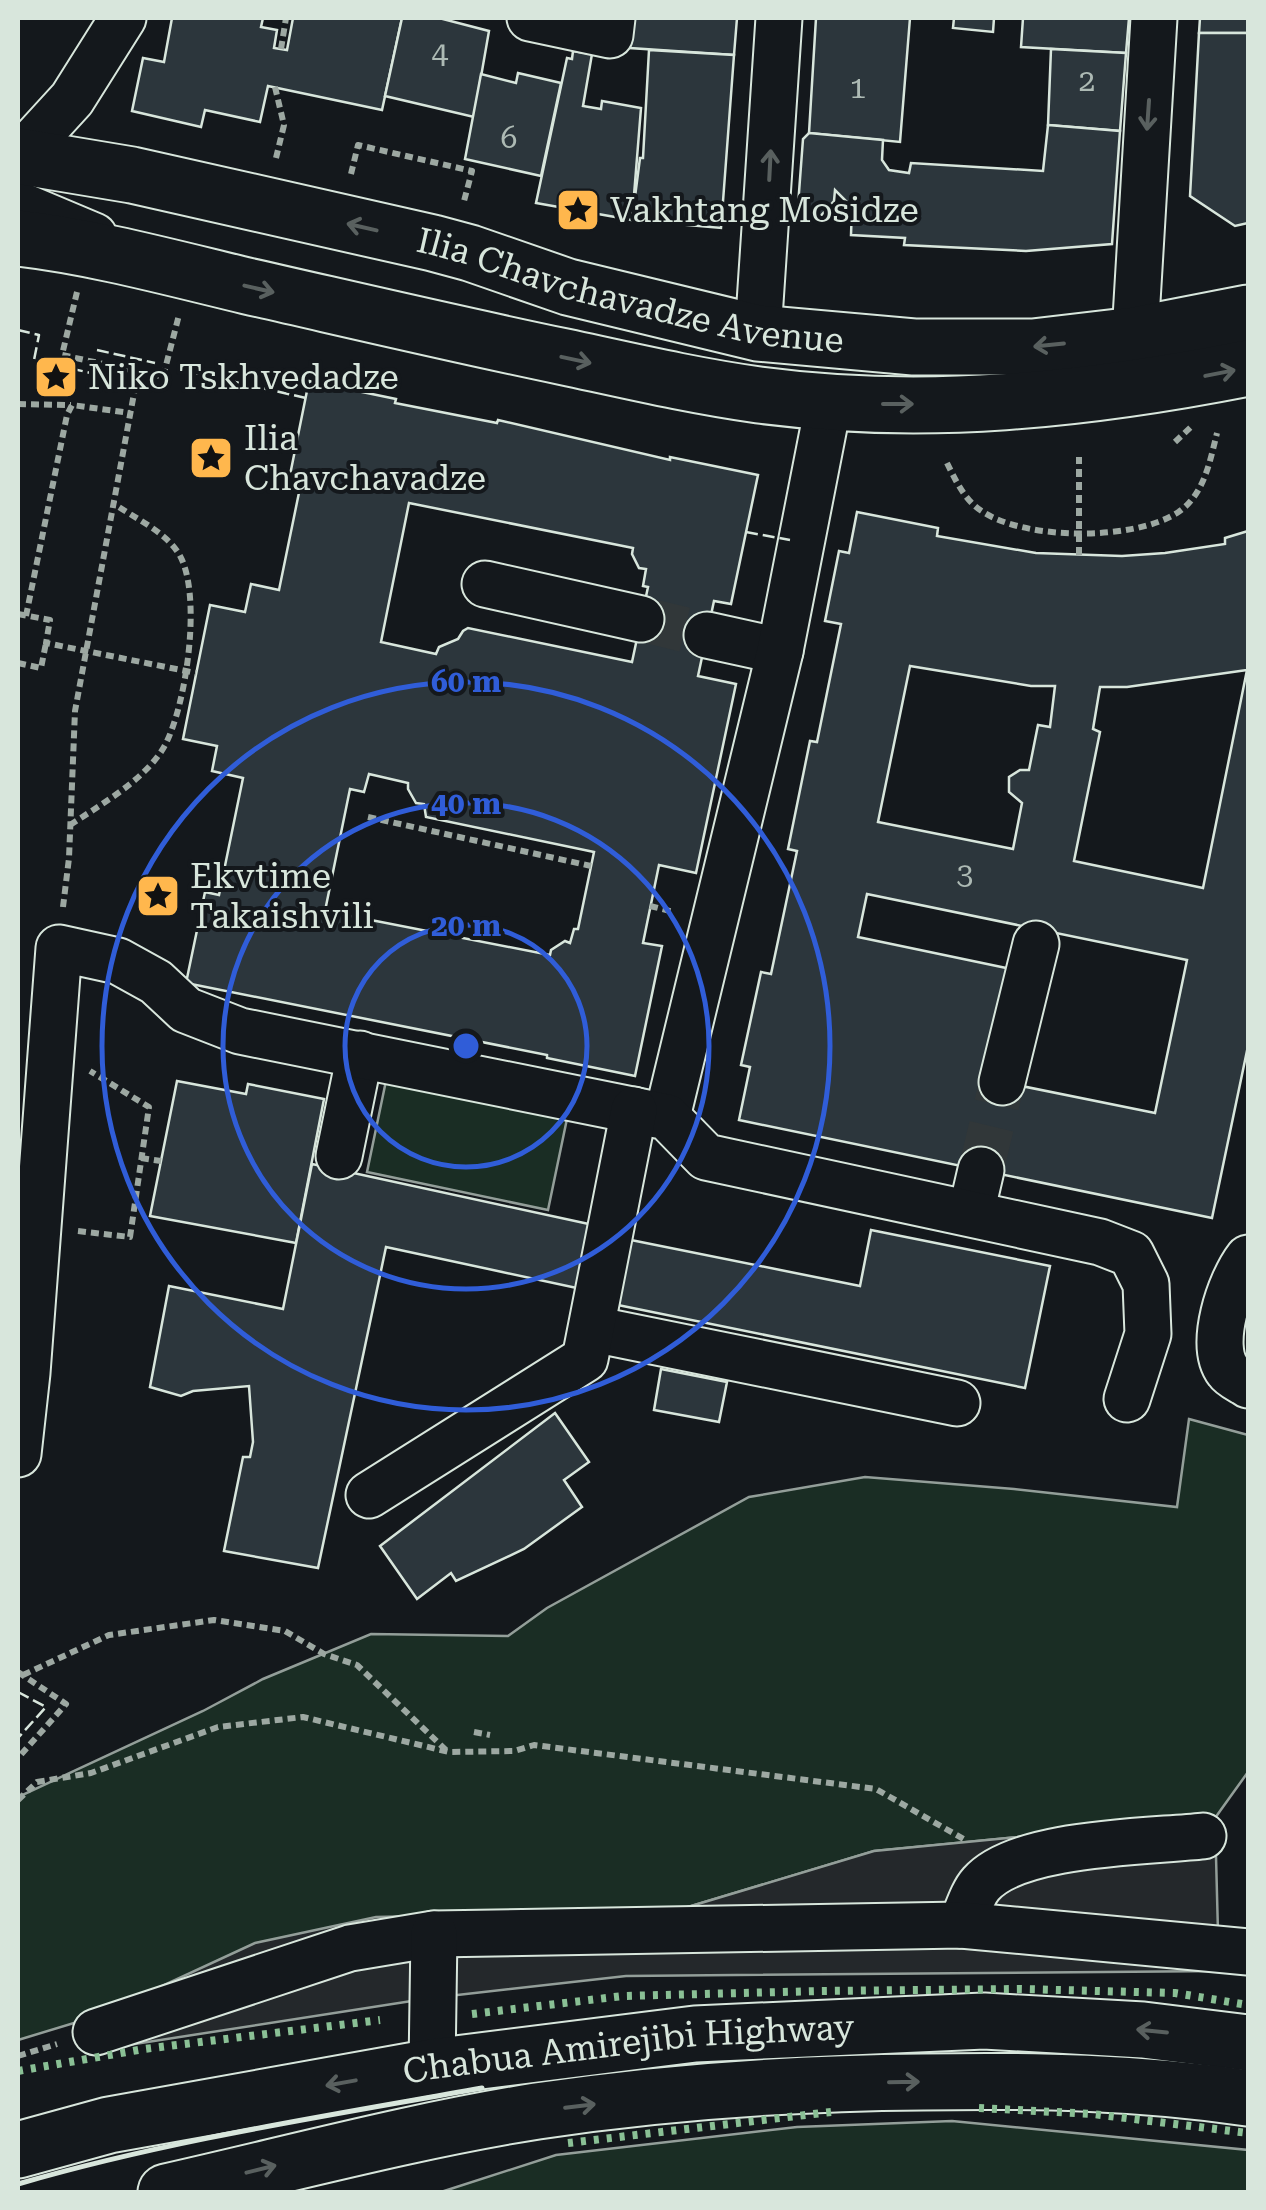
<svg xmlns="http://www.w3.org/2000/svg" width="1266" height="2210" viewBox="0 0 1266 2210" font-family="'Roboto Serif',serif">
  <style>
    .green { fill: #1a2d24; stroke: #939e99; stroke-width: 2.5 }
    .parking { fill: #24282b; stroke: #939e99; stroke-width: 2.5 }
    .building { fill: #2c363c; stroke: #d8e6dc; stroke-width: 2.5; fill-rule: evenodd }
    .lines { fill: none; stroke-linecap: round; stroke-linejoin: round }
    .minor-tunnel { stroke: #313739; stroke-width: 45; stroke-dasharray: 45 22; stroke-linecap: butt }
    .minor-casing { stroke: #d8e6dc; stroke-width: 49 }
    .major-casing { stroke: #d8e6dc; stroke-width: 59 }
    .path { stroke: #9da8a2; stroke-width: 6; stroke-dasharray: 8 5; stroke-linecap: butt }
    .minor { stroke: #14181c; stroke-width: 45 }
    .major { stroke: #14181c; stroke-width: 55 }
    .hedge { stroke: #8ac095; stroke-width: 8; stroke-dasharray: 5 8; stroke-linecap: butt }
    .fence { stroke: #d8e6dc; stroke-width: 2.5; stroke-dasharray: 12 5; stroke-linecap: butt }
    .wall { stroke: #d8e6dc; stroke-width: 5 }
    .oneway { stroke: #59605f }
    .ring { fill: none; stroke: #305dd8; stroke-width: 5 }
    .labels { text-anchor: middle; stroke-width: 8; stroke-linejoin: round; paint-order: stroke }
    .number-label { font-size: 30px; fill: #adbab4 }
    .poi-label { font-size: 35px; fill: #d8e6dc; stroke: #14181c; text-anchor: start }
    .street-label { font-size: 35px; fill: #d8e6dc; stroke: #14181c }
    .centre { fill: #305dd8; stroke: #14181c; stroke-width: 5 }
    .ring-label { font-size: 30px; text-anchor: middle; font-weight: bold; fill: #305dd8; stroke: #14181c; stroke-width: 8; stroke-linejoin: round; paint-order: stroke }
  </style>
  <rect width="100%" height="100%" fill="#14181c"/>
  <g class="green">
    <polygon points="387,1076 568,1114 548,1210 367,1172"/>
    <polygon points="1189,1419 1248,1435 1248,1772 1215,1818 874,1851 678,1910 97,2016 18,2040 18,1797 203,1711 263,1679 371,1634 508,1636 547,1608 749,1497 865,1477 1014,1489 1177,1507"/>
    <polygon points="952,2121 1248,2150 1248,2192 441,2192 556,2155 797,2127"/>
  </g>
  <polygon class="parking" points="1215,1818 1219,1971 626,1976 431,1998 96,2050 97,2016 255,1943 376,1917 678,1910 874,1851"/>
  <g class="building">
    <polygon points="172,18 263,18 261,27 277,30 274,48 287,50 293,18 402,18 382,110 268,86 260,122 205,110 201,127 132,111 143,58 164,62"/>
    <polygon points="402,18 439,18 489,31 474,117 385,96"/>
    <polygon points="633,18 737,18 734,55 630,48"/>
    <polygon points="816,18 910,18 900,142 809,133"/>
    <polygon points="954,18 994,18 993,32 953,28"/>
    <polygon points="1023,18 1129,18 1126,53 1021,47"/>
    <polygon points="1200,18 1248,18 1248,33 1199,33"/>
    <polygon points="1199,33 1248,33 1248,223 1235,226 1190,196"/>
    <polygon points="1051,49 1126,53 1120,131 1048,125"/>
    <polygon points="649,50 734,55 721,228 632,220 640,158 643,158"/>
    <polygon points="573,51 592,54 583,106 601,109 602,101 641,108 632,220 536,203 567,58 572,59"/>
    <polygon points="518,73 561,83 541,176 465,159 481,74 516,83"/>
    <polygon points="1048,125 1120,131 1112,244 1026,251 904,245 905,238 851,235 852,207 835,190 834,201 817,220 797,219 803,139 809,133 883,140 882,160 889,170 909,173 911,163 1043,171"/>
    <path d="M309,381L396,399L395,403L497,423L498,420L670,460V457L758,475L731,604L714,601L698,676L736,684L696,873L659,865L643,943L662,946L635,1076L547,1058V1055L186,983L205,892L219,895L243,778L212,771L217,746L183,739L210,605L245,612L251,584L279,590L302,478L290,475ZM409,503L633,548L632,554L639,568L646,569L643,586L648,587L632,662L468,628L463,631L458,639L439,647L436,654L381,642ZM369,774L408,783V789L416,803L424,804L426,817L594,852L578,929H574L570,943L565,941L551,950L550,955L325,911L350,789L364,792Z"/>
    <path d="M857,512L938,528L937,536L1036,553L1122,556L1165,553L1225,544V538L1248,531V1046L1212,1218L739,1120L750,1067L741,1065L761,972L771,974L797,851L788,849L810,741L817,742L841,624L825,621L839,551L849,553ZM910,666L1031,686H1055L1050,727L1038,725L1029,770H1020L1009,777V792L1022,803L1013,849L878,822ZM1247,670L1203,888L1074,861L1100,732L1093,729L1100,687H1127ZM867,894L1187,960L1155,1113L987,1079L1011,969L858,937Z"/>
    <polygon points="177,1081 246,1094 248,1084 324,1099 296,1243 150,1216"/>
    <polygon points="312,1164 598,1226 586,1290 386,1247 318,1568 224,1551 243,1457 250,1457 253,1442 249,1386 193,1391 181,1396 150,1387 169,1286 283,1309"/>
    <polygon points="871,1230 1050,1266 1025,1388 608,1303 621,1238 860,1286"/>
    <polygon points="661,1369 727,1382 719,1422 654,1410"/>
    <polygon points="555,1413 589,1462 564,1480 582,1507 524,1549 456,1581 451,1573 417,1599 380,1546"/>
  </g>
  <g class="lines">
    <g class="minor-tunnel">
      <polyline points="641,619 707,635"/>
      <polyline points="981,1170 1002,1082"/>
    </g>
    <defs>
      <g id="minor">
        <polyline points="530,18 610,35 612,18"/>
        <polyline points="18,158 72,99 123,18"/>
        <polyline points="18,204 94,236"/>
        <polyline points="758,333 779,18"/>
        <polyline points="1135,335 1154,18"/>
        <polyline points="485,584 641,619"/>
        <polyline points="707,635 780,651"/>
        <polyline points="1002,1082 1036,944"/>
        <polyline points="667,1117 780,651 829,401"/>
        <polyline points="339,1156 360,1054"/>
        <polyline points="971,1213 981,1170"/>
        <path d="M1248,1258C1230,1281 1208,1345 1228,1371C1232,1377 1243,1381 1248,1385"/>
        <polyline points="593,1329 957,1403"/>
        <polyline points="18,1454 27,1373 59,948 118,961 156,982 186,1010 240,1031 667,1117 706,1157 1100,1242 1131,1254 1146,1284 1148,1334 1127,1399"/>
        <polyline points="369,1495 585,1359 634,1110"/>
        <path d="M961,1925C967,1913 972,1894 981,1884C1018,1842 1147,1842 1203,1836"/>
        <polyline points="96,2032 350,1948 434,1934 961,1925 1248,1952"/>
        <polyline points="432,2067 434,1934"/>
      </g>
      <g id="major">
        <path id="s1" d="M18,156L132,175L433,243L470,253L568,287L758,333L914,347H1033L1135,335L1248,313"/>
        <path d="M18,238C95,247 172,268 247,286C353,310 459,335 565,357C630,371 694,386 759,395C925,417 1085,400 1248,368"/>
        <path id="s2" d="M18,2150L109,2125L432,2067L695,2034L984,2021L1143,2030L1248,2043"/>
        <path d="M166,2192C290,2164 412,2131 537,2111C665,2092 794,2083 923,2082C1032,2080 1140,2082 1248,2098"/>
      </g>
    </defs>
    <use href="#minor" class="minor-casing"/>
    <use href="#major" class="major-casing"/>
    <g class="path">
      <polyline points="281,49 286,18"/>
      <polyline points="275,87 284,125 276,158"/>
      <polyline points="351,174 358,145 472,171 464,201"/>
      <polyline points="77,292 62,355 163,377 179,315"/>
      <polyline points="18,404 71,405"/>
      <polyline points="1175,442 1192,426"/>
      <path d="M947,463C956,481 965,501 983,512C1027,540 1132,541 1177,513C1204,496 1210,461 1217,433"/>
      <polyline points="1079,555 1079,457"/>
      <polyline points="18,614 50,620 46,643 196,673"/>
      <polyline points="26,616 67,415 72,405 130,413"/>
      <polyline points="18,663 41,668 46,643"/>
      <polyline points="368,817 591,866"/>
      <path d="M70,825C100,805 145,780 164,747C186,708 203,594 179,554C165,531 134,518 113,503"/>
      <polyline points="650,906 674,912"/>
      <polyline points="63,907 69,858 75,711 138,372"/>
      <polyline points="141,1158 161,1161"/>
      <polyline points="78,1231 130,1237 149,1107 90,1071"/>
      <polyline points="18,1672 66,1704 18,1758"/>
      <polyline points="23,1675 109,1635 214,1620 285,1631 324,1654 357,1665 448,1752"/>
      <polyline points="474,1732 490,1735"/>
      <polyline points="18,1800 37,1782 91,1773 218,1727 303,1717 449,1752 514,1751 534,1745 876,1789 967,1841"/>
      <polyline points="18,2056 57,2044"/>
    </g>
    <use href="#minor" class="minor"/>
    <use href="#major" class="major"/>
    <g class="hedge">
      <polyline points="472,2014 623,1996 821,1991 1021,1989 1175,1993 1248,2005"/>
      <polyline points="18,2071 144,2049 380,2020"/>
      <polyline points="979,2108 1093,2114 1248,2133"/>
      <polyline points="568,2143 831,2112"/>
    </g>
    <g class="fence">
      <polyline points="18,330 39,335 34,360 91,373"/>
      <polyline points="97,350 155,363"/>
      <polyline points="178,369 306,398"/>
      <polyline points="746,532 790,540"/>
      <polyline points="18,1692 46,1707 18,1738"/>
    </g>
    <path class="wall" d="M18,2184C169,2140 327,2116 482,2088"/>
  </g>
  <defs><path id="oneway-shaft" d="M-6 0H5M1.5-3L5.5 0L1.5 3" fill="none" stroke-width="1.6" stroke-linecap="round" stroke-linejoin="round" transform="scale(2.5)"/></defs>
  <g class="oneway">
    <use href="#oneway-shaft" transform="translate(1148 115) rotate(94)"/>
    <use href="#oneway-shaft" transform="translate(770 165) rotate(-87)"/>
    <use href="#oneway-shaft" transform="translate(362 227) rotate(-167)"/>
    <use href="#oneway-shaft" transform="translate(259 289) rotate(13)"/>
    <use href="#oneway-shaft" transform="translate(1049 345) rotate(174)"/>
    <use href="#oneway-shaft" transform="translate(576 360) rotate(12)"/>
    <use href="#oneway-shaft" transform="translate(1220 373) rotate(-11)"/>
    <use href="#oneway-shaft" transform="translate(898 404)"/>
    <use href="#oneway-shaft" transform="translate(1152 2031) rotate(-174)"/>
    <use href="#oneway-shaft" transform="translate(904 2082) rotate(-1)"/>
    <use href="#oneway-shaft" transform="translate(341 2083) rotate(170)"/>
    <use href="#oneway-shaft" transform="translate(580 2106) rotate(-7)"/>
    <use href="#oneway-shaft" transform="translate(261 2169) rotate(-14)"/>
  </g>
  <g class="ring">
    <circle cx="466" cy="1046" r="121"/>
    <circle cx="466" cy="1046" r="243"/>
    <circle cx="466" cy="1046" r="364"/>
  </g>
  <defs>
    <symbol id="sight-square" viewBox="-11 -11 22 22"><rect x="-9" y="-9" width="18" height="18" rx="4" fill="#ffb74d" stroke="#14181c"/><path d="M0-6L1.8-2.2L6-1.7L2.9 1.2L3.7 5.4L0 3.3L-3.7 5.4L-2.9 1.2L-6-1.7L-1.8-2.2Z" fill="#111"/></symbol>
  </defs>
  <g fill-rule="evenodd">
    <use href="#sight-square" x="553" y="185" width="50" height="50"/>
    <use href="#sight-square" x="31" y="352" width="50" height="50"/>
    <use href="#sight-square" x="186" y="433" width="50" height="50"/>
    <use href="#sight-square" x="133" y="871" width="50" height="50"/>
  </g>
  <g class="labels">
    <g class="number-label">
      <text x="440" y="63">4</text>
      <text x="1087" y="91">2</text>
      <text x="858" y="98">1</text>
      <text x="509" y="148">6</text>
      <text x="965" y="884">3</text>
    </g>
    <g class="poi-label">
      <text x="610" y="222">Vakhtang Mosidze</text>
      <text x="88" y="389">Niko Tskhvedadze</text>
      <text x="244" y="450">Ilia<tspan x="244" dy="40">Chavchavadze</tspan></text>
      <text x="190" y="888">Ekvtime<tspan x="190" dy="40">Takaishvili</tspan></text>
    </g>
    <g class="street-label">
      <text dy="12" stroke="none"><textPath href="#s1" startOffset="628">Ilia Chavchavadze Avenue</textPath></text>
      <text dy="12" stroke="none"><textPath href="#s2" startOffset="620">Chabua Amirejibi Highway</textPath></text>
    </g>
  </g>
  <circle cx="466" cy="1046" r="15" class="centre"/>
  <g class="ring-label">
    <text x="466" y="692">60 m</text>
    <text x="466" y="814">40 m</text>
    <text x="466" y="936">20 m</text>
  </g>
  <rect width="1266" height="2210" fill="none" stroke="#d8e6dc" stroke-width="40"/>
</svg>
